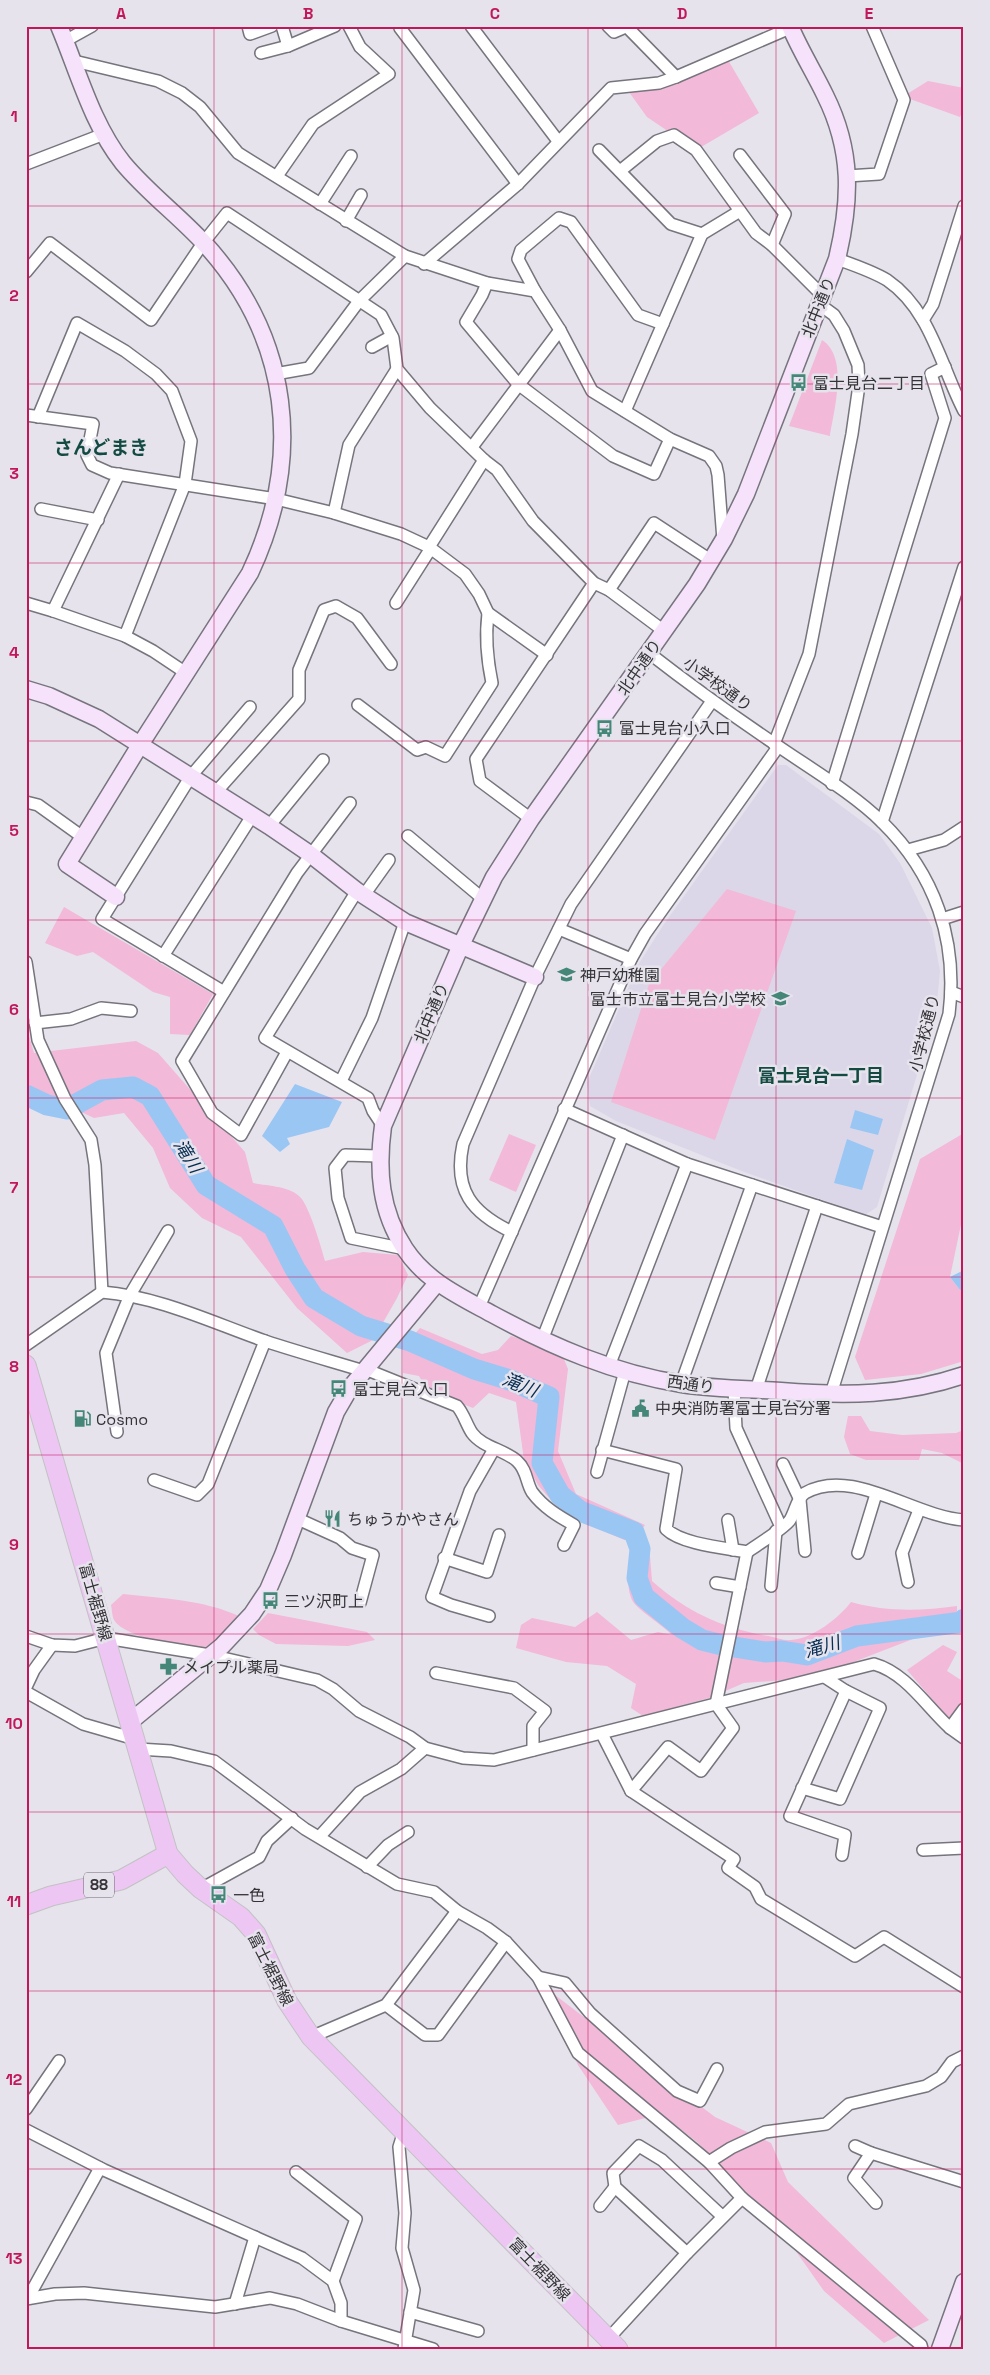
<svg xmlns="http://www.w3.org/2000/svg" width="990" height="2375" viewBox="0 0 990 2375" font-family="'Space Grotesk','Noto Sans JP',sans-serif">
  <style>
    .built { fill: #dcd7e8 }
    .green { fill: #f2b9d8 }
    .water { fill: #9ac6f4 }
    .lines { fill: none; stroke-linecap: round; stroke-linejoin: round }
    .river { stroke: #9ac6f4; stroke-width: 21 }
    .street-casing { stroke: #76747d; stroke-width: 14 }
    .secondary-casing { stroke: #76747d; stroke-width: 19 }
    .primary-casing { stroke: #c2c2c3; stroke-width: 21 }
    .street { stroke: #fff; stroke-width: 11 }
    .secondary { stroke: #f6e2fa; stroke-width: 16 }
    .primary { stroke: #edc6f4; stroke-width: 19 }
    .grid { fill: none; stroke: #c2185b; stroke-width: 1; stroke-opacity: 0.55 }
    .labels { text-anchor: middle; stroke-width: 5; stroke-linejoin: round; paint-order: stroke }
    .shield { fill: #e6e3ed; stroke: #6a686e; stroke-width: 1 }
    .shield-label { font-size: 15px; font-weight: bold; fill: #353437 }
    .street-label { font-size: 16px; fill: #353437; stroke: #e6e3ed }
    .poi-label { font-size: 16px; fill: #353437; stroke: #e6e3ed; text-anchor: start }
    .neighbourhood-label { font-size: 18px; font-weight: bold; fill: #134b42; stroke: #e6e3ed }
    .water-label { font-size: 18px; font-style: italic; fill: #042d51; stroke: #e6e3ed }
    .quarter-label { font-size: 19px; font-weight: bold; fill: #134b42; stroke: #e6e3ed }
    .neatline { fill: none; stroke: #c2185b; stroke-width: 2 }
    .grid-label { font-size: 16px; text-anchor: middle; font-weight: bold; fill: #c2185b }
  </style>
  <rect width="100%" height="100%" fill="#e6e3ed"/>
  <polygon class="built" points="778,765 786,765 879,834 900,863 932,928 940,971 936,1012 877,1207 865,1215 739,1170 616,1121 590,1106 587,1083 638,965 664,924"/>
  <g class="green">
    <polygon points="728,60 759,113 696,150 647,117 629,92"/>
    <polygon points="928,81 964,88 964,106 960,117 910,99 907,94"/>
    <path d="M822,340C849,357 834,411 830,436L789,426Z"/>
    <polygon points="727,889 796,911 715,1140 611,1102 649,984"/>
    <polygon points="64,907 213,994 190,1035 170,1034 170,997 153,992 93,952 77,956 45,943"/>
    <path d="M26,1026L34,1053L136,1041L158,1053L245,1152L253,1183C268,1186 291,1186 301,1198C310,1209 321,1246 325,1261L363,1252L398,1255L408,1275L397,1298L373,1340L347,1353L297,1308L241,1237L202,1218L170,1188L153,1148L124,1113L94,1118L34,1090L26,1083Z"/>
    <polygon points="964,1133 964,1210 950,1277 964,1295 964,1361 921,1374 865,1380 855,1357 920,1159"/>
    <polygon points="509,1134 536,1145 516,1192 489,1180"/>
    <polygon points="420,1328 482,1354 498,1350 511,1336 561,1352 568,1369 558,1451 576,1494 645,1525 632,1543 564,1515 538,1485 524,1460 516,1402 489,1393 473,1408 427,1390 419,1376 403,1373 403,1347"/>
    <polygon points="848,1416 861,1416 870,1431 902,1435 956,1433 964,1430 964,1464 942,1453 922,1449 919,1460 866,1460 850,1454 844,1437"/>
    <path d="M649,1544L652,1581C687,1612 722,1628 768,1636C775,1637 784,1641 791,1640C812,1639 839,1618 851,1602C886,1612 921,1611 957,1606V1622L812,1678L744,1683L709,1698L643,1716L631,1708L636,1684L607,1666L566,1662L516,1648L521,1625L532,1618L575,1627L597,1612L631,1640L658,1632L672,1635C664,1626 636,1609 632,1600C622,1577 635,1560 649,1544Z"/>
    <path d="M123,1594C161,1598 204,1600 239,1616L207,1652C186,1647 126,1639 114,1620C112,1616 112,1609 111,1605Z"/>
    <polygon points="268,1613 367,1632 375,1640 348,1646 276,1644 259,1635 253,1629"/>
    <polygon points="943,1645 957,1652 947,1671 964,1682 964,1728 945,1714 907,1670"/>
    <polygon points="544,1990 555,1995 715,2117 771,2143 788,2182 929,2320 884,2343 824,2291 783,2233 773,2231 742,2190 697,2142 661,2114 618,2125 578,2065"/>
  </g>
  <g class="water">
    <polygon points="295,1084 342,1102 329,1127 287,1138 290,1144 280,1152 262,1136"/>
    <polygon points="855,1110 883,1119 878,1135 850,1128"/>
    <polygon points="847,1139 874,1150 862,1190 834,1183"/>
    <polygon points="964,1270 964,1295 950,1277"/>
  </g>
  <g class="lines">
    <polyline class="river" points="26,1095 47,1105 67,1109 102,1090 133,1087 150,1096 206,1185 273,1226 295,1269 314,1298 361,1326 410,1341 474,1369 510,1380 549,1397 542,1463 560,1495 580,1511 634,1532 640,1549 637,1578 644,1597 682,1628 702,1640 722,1645 765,1652 782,1651 807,1655 857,1636 962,1622 964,1619"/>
    <defs>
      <g id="street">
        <polyline points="248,26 250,34 272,26"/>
        <polyline points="282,26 288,46"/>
        <polyline points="403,26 400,28 518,184"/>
        <polyline points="471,26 558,141"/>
        <polyline points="608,26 614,32 628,26"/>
        <polyline points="627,27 676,77"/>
        <polyline points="65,41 92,26"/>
        <polyline points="261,53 288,46 335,26"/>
        <polyline points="74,61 158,81 182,93 200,107 238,153 405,256 487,283 535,291 560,330 592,391 670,439 709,456 716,466 718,475 723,540"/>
        <polyline points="599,150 671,224 702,234"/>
        <polyline points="740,155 785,214 772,245"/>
        <polyline points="26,164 104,134"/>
        <polyline points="620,171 657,141 674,135 696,150 756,233 772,245 822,295"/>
        <polyline points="277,176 313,124 389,74 360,47 349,26"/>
        <polyline points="847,176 879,174 904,100 872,26"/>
        <polyline points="320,204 351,156"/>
        <polyline points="346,221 361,195"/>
        <path d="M837,259C854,265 872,271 887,280C931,310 941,367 964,411"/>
        <polyline points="424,264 518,184 611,88 659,83 676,77 790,28"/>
        <polyline points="26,272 50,243 151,320 203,243 227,213 381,315 393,338 397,369 430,408 484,460 497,470 533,521 594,583 609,590 664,631"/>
        <polyline points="487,283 482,295 466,322 518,384 613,456 654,474 670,439"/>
        <polyline points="535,291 518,259 521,250 559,218 571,222 638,315 663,324"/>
        <polyline points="923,320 933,304 964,206"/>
        <polyline points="372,347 392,336"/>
        <polyline points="275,374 309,368 359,301 405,256"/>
        <polyline points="625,411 702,234 740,211"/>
        <polyline points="26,415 93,424 87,455 92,465 110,473 276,499 334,513 401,534 429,547 465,574 479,594 488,613 547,655"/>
        <polyline points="38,417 77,323 125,351 156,374 172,391 191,441 185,484 125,636 53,611"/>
        <polyline points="472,447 560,330"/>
        <polyline points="41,509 98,520"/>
        <polyline points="334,513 349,445 397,369"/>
        <polyline points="429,547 484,460"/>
        <polyline points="609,590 654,523 712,561"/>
        <polyline points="26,603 53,611 119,474"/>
        <polyline points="396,603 431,548"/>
        <polyline points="125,636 153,651 186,673"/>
        <path d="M649,653C690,685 732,715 775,744C808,767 854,794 882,822C935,874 958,940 949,1014L831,1394"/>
        <path d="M358,705L417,750L426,747L445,756L492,683C487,659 485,637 488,613"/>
        <polyline points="774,744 809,654 852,434 859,385 858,365 844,331 834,315 819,304"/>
        <polyline points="832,784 945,418 931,374 945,367"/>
        <polyline points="216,792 299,699 299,670 324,610 336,606 357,618 391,664"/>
        <polyline points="26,802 38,805 84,838"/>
        <polyline points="531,819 480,781 476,759 594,583"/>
        <polyline points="882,822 964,567"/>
        <polyline points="269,826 323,760"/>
        <polyline points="408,836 482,898"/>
        <polyline points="908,850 944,840 964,827"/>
        <polyline points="357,891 265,1038 368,1098 373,1111 383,1126"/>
        <polyline points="364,895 389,860"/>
        <polyline points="942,919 964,912"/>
        <polyline points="559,929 631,959"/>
        <polyline points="163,956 252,816"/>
        <polyline points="26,962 38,1040 65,1099 91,1140 95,1165 102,1292"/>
        <polyline points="224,992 102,919 191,776 250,707"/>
        <polyline points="951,992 964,997"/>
        <polyline points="35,1023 71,1019 101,1008 131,1011"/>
        <polyline points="287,1052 241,1135 212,1113 182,1061 297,873 350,803"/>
        <polyline points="341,1081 372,1018 405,922"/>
        <polyline points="564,1109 687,1164 882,1227"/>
        <polyline points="378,1156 345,1155 335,1168 338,1198 351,1238 405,1249"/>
        <path d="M512,1232C472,1213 453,1190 463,1144L535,977L571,904L712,701"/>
        <polyline points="479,1307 631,959 645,934 778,747"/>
        <polyline points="542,1340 623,1135"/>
        <path d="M26,1345L102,1292C160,1297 211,1322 265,1341C298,1352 331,1361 364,1371"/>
        <polyline points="609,1366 687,1164"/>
        <path d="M365,1369L457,1406C464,1414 466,1424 472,1433C482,1447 505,1450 517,1461C527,1470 526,1482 532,1492C543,1507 558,1516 574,1525L564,1545"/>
        <polyline points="681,1384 752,1185"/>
        <polyline points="734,1389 736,1428 781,1527"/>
        <polyline points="756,1390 817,1206"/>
        <polyline points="117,1432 106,1353 130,1295 168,1231"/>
        <path d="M602,1450L676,1469L666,1529C681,1544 725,1548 747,1552C757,1545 785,1528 790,1520C795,1512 797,1498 805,1493C852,1466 914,1517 964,1520"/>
        <polyline points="783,1464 800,1500 805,1551"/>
        <polyline points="597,1472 625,1371"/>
        <polyline points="154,1480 197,1495 208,1484 265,1341"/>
        <polyline points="298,1519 340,1538 352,1548 373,1555 360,1603"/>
        <polyline points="728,1520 733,1550"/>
        <polyline points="858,1553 876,1494"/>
        <polyline points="444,1558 487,1572 499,1535"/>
        <polyline points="908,1582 902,1553 919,1510"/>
        <polyline points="716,1583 740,1587"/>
        <polyline points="771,1586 776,1531"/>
        <polyline points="489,1616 451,1605 432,1597 470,1491 494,1449"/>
        <path d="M26,1636L52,1645L75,1646L106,1638L210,1655L317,1680L333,1689L359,1711L410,1737L425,1748L463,1758L494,1760L874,1664C906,1673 926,1706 950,1728L964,1727"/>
        <polyline points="436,1673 514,1688 545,1711 533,1726 533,1750"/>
        <polyline points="826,1678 846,1691 790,1816 845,1835 842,1855"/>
        <polyline points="26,1687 34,1670 52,1645"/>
        <polyline points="26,1692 83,1724 135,1739"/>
        <polyline points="964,1709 950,1728 964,1738"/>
        <polyline points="602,1734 631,1791 734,1859 728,1868 755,1887 761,1899 855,1956 884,1937 964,1987"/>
        <polyline points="138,1749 171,1751 214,1761 305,1829 397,1884 434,1892 457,1911 487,1928 506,1942 538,1977 578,2053 709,2162 742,2198 921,2345 922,2349"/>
        <polyline points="802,1788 840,1799 880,1708 846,1691"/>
        <polyline points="631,1791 668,1747 701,1771 733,1728 716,1704 747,1552"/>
        <polyline points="320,1836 360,1792 401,1769 425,1748"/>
        <polyline points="923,1850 964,1848"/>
        <polyline points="367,1867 388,1845 408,1832"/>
        <polyline points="201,1889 259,1857 267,1841 292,1818"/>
        <polyline points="538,1977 565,1983 590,2013 677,2091 700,2101 717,2069"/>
        <polyline points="386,2005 425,2035 438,2035 506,1942"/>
        <polyline points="311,2037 386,2005 457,1911"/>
        <polyline points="26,2109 59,2061"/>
        <polyline points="26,2130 104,2170 302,2258 333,2281 341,2303 341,2321"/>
        <polyline points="404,2131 399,2147 405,2213 402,2248 414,2290 404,2349"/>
        <polyline points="855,2146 871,2153"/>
        <polyline points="709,2162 731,2148 765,2132 826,2124 849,2104 926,2086 941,2077 952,2062 964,2056"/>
        <polyline points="296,2172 356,2219 333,2281"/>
        <polyline points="876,2203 854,2178 871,2153 964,2182"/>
        <polyline points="600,2206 615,2187"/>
        <polyline points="687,2253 615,2187 613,2173 639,2146 662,2160 722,2216"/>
        <polyline points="28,2298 100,2168"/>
        <polyline points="26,2299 55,2294 84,2293 215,2307 270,2298 297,2304 341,2321 433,2349"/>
        <polyline points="235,2304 255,2237"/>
        <polyline points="410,2312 478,2331"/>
        <polyline points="608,2339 687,2253 742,2198"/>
      </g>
      <g id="secondary">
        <path d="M59,26C78,71 92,124 123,163C147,192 178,215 204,243C291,338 304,458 250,573L140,745L67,864L116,897"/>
        <path d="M790,26C800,50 814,72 825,95C853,151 851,200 837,259L746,494L724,539L697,584L531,819L494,877L461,945L383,1126C377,1170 380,1211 405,1249C426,1281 459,1296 492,1314C553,1347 613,1373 682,1384C715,1389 748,1389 781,1391C845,1396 902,1396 964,1375"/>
        <polyline points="26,689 49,696 99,719 269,826 310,854 357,891 405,922 535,977"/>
        <polyline points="131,1721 222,1646 252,1614 268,1590 283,1555 336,1412 350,1388 437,1283"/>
        <polyline points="940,2349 964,2282"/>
      </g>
      <g id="primary">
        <polyline points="26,1365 168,1854 185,1874 201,1889 241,1917 256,1934 287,2001 311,2037 618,2349"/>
        <polyline points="26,1905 51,1896 121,1880 168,1854"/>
      </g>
    </defs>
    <use href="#street" class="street-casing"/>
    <use href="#secondary" class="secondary-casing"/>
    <use href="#primary" class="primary-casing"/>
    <use href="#street" class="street"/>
    <use href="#secondary" class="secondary"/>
    <use href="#primary" class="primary"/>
  </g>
  <path class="grid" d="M214,26V2349M402,26V2349M588,26V2349M776,26V2349M26,206H964M26,384H964M26,563H964M26,741H964M26,920H964M26,1098H964M26,1277H964M26,1455H964M26,1634H964M26,1812H964M26,1991H964M26,2169H964"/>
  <defs>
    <symbol id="bus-bare" viewBox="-9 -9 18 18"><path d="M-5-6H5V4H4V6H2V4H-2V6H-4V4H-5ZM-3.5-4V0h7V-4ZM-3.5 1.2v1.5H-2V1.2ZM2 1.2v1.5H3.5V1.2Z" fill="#448779" stroke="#e6e3ed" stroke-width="2.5" paint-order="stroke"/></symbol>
    <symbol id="school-bare" viewBox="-9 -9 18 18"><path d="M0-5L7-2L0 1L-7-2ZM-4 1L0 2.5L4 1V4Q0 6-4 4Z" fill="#448779" stroke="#e6e3ed" stroke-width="2.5" paint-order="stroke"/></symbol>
    <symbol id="civic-bare" viewBox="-9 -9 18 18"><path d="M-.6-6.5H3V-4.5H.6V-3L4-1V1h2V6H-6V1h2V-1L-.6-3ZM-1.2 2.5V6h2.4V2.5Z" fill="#448779" stroke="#e6e3ed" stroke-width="2.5" paint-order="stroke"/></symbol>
    <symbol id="fuel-bare" viewBox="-9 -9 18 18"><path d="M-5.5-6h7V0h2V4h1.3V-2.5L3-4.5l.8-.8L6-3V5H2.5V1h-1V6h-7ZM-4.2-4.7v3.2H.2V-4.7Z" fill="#448779" stroke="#e6e3ed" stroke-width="2.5" paint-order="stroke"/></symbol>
    <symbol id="restaurant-bare" viewBox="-9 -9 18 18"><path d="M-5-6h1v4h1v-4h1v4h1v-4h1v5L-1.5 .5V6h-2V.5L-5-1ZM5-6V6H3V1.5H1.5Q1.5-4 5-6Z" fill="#448779" stroke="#e6e3ed" stroke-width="2.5" paint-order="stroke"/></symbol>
    <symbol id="pharmacy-bare" viewBox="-9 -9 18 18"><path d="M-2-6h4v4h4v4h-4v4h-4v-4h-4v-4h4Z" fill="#448779" stroke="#e6e3ed" stroke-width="2.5" paint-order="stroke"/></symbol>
  </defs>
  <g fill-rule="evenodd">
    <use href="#bus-bare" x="786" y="370" width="25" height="25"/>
    <use href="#bus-bare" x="592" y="716" width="25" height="25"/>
    <use href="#school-bare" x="554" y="962" width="25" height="25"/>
    <use href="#school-bare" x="768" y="986" width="25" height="25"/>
    <use href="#bus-bare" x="326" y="1376" width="25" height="25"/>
    <use href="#civic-bare" x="628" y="1396" width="25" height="25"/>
    <use href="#fuel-bare" x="70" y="1406" width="25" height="25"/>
    <use href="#restaurant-bare" x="320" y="1506" width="25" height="25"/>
    <use href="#bus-bare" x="258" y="1588" width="25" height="25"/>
    <use href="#pharmacy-bare" x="156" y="1654" width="25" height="25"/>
    <use href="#bus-bare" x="206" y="1882" width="25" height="25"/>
  </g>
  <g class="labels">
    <rect class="shield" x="84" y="1872.5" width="30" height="25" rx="4"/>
    <g class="shield-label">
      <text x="99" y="1890">88</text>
    </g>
    <g class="street-label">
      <text transform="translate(818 307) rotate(-68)" y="6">北中通り</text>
      <text transform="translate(639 667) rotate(-55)" y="6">北中通り</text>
      <text transform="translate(718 684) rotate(36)" y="6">小学校通り</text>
      <text transform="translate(431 1013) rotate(-67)" y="6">北中通り</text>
      <text transform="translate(924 1033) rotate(-76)" y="6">小学校通り</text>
      <text transform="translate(691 1384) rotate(8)" y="6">西通り</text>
      <text transform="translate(96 1602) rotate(74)" y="6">富士裾野線</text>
      <text transform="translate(271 1969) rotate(63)" y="6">富士裾野線</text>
      <text transform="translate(540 2269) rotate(46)" y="6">富士裾野線</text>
    </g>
    <g class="poi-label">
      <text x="813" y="389">富士見台二丁目</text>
      <text x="619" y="734">富士見台小入口</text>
      <text x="580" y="981">神戸幼稚園</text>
      <text x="766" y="1005" text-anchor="end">富士市立富士見台小学校</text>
      <text x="353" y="1395">富士見台入口</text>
      <text x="655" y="1414">中央消防署富士見台分署</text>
      <text x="96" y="1425">Cosmo</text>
      <text x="347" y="1525">ちゅうかやさん</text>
      <text x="284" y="1607">三ツ沢町上</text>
      <text x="183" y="1673">メイプル薬局</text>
      <text x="233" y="1901">一色</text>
    </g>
    <g class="neighbourhood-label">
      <text x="821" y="1082">富士見台一丁目</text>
    </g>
    <g class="water-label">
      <text transform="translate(188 1156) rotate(58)" y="6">滝川</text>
      <text transform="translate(520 1385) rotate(22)" y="6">滝川</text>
      <text transform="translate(822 1647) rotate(-16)" y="6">滝川</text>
    </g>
    <g class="quarter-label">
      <text x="101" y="454">さんどまき</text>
    </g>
  </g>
  <rect width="990" height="2375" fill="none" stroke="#e6e3ed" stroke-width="55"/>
  <rect x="28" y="28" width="934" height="2320" class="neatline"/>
  <g class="grid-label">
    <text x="121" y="19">A</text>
    <text x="308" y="19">B</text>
    <text x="495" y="19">C</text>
    <text x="682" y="19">D</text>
    <text x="869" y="19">E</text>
    <text x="14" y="122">1</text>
    <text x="14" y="301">2</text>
    <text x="14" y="479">3</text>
    <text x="14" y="658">4</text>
    <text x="14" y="836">5</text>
    <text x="14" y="1015">6</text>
    <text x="14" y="1193">7</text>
    <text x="14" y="1372">8</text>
    <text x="14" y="1550">9</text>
    <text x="14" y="1729">10</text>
    <text x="14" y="1907">11</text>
    <text x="14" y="2085">12</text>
    <text x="14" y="2264">13</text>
  </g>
</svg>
